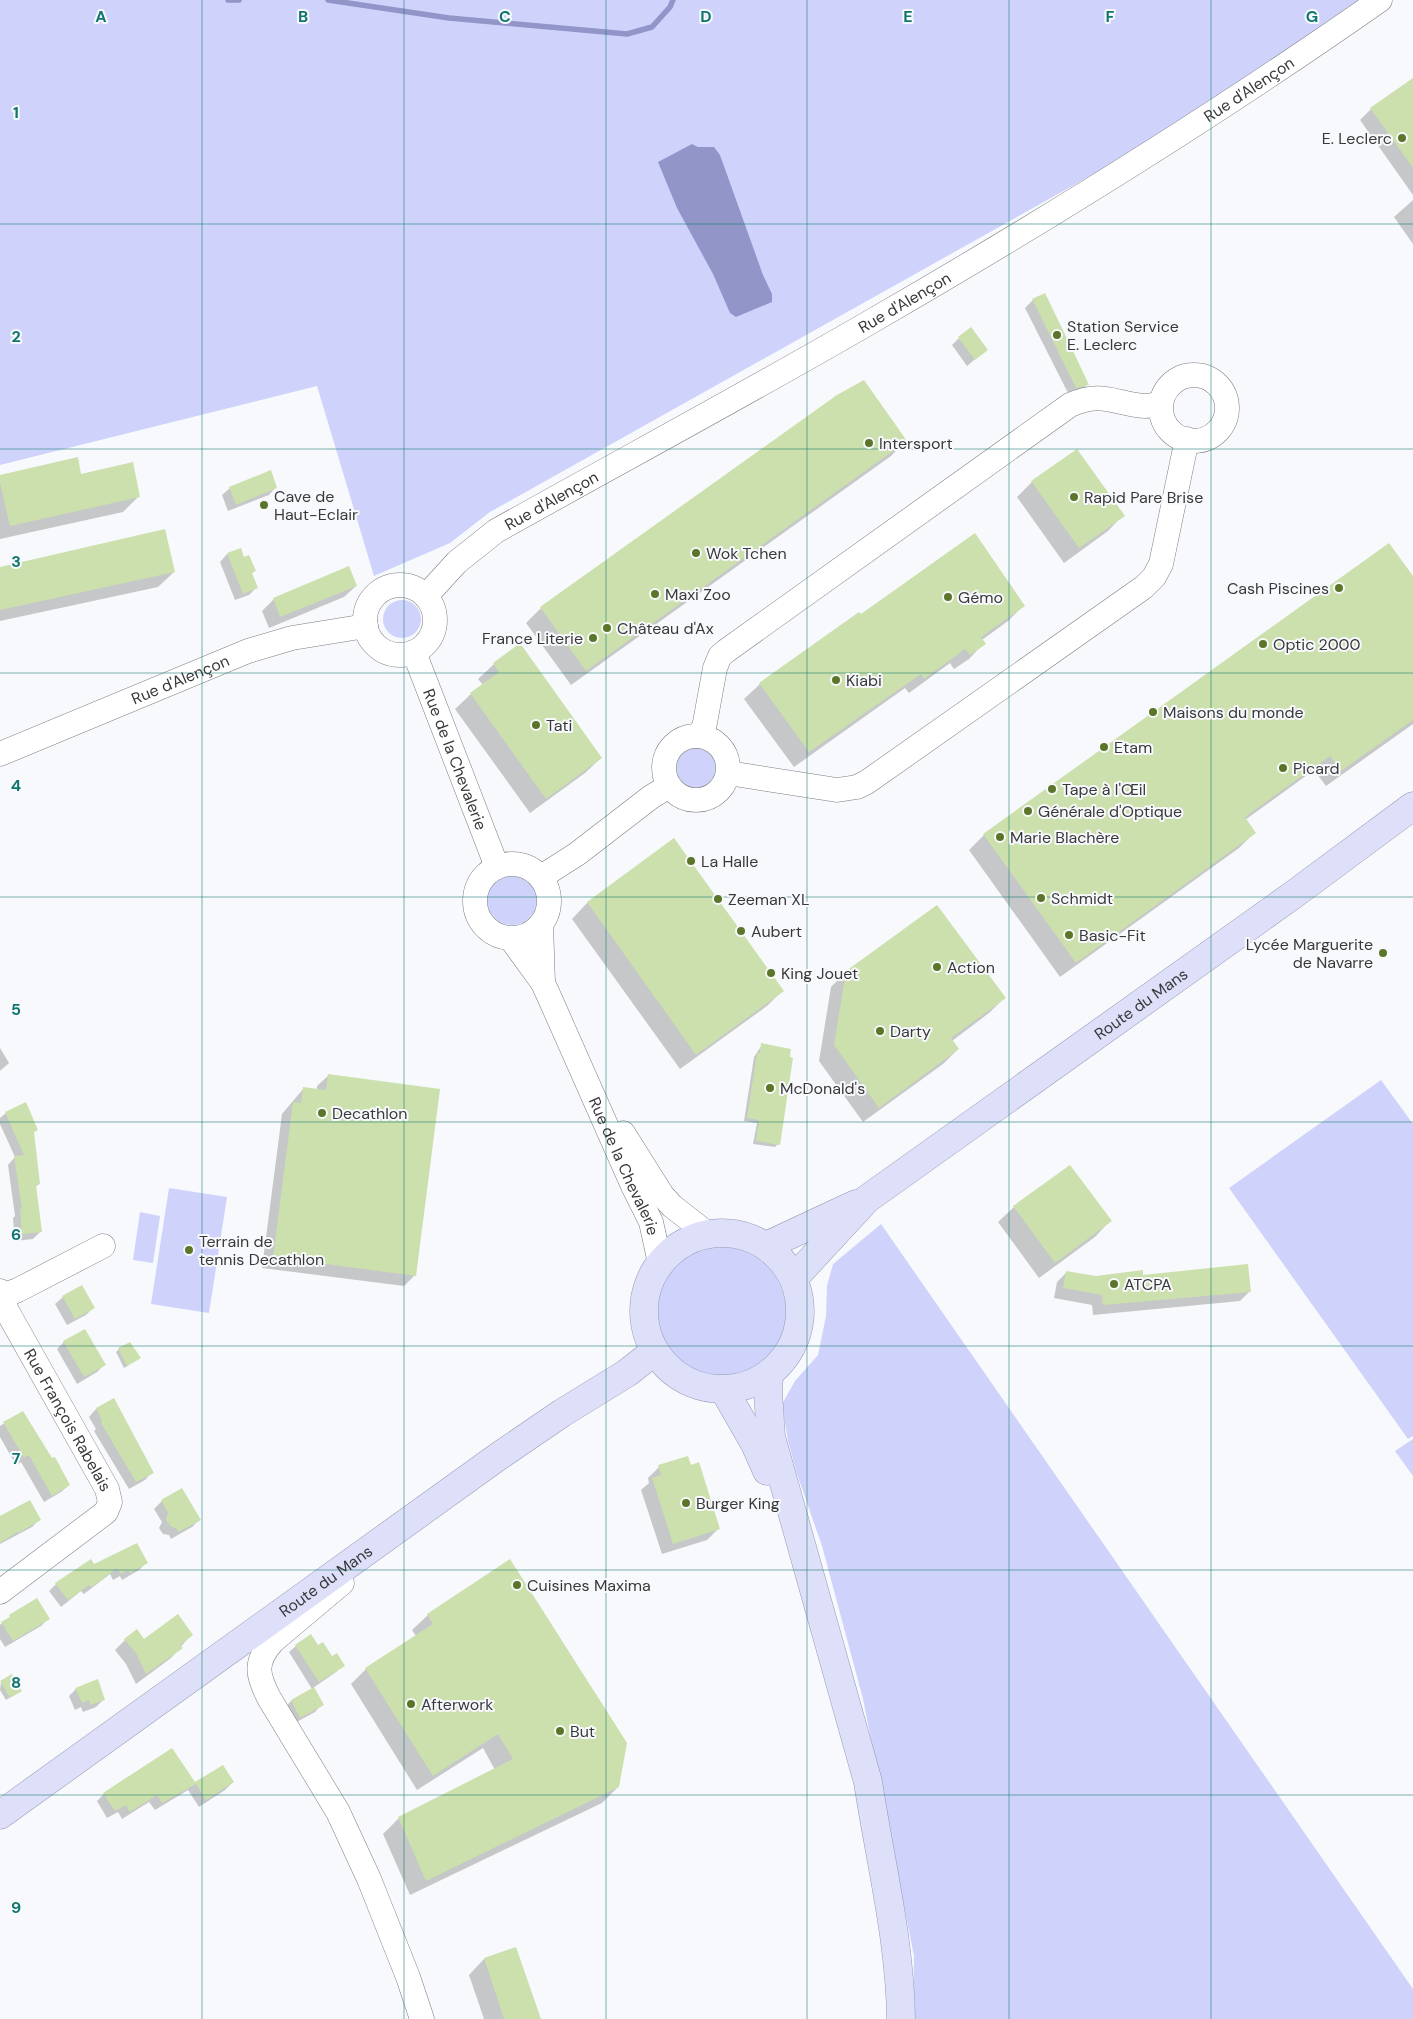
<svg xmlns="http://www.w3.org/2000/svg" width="1413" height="2019" viewBox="0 0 1413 2019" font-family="'DM Sans',sans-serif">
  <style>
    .green { fill: #cfd3fc }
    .water { fill: #9195c7 }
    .shadow { fill: #0003 }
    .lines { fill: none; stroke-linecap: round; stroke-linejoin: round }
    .stream { stroke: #9195c7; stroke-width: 5.5 }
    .building { fill: #cbe0ac }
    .minor-casing { stroke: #7d7d80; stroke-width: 25 }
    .major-casing { stroke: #9699b5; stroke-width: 29 }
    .minor { stroke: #fff; stroke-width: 24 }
    .major { stroke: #dee0fa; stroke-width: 28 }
    .grid { fill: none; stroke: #0f766e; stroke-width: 1; stroke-opacity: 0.55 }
    .poi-dot { fill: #5b7529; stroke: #f8f9fc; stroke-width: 2 }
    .labels { text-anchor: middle; stroke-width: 4; stroke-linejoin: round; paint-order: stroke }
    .street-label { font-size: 16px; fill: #39393b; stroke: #f8f9fc }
    .poi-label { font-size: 16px; fill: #39393b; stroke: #f8f9fc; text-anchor: start }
    .grid-label { font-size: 16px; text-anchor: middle; font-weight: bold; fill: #0f766e; stroke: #f8f9fc; stroke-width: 4; stroke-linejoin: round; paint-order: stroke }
  </style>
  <rect width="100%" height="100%" fill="#f8f9fc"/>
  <g class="green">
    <polygon points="0,0 1359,0 1305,39 1108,166 490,512 450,543 374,576 317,386 0,465"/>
    <circle cx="402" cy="619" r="19"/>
    <circle cx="696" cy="768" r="24"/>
    <circle cx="512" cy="900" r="25"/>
    <polygon points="1381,1080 1413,1124 1413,1436 1408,1439 1229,1188"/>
    <polygon points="169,1188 227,1197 209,1313 151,1304"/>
    <polygon points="140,1212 160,1216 153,1263 133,1260"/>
    <polygon points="881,1224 1413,1989 1413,2019 913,2019 914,1956 863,1699 822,1546 797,1474 788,1441 782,1404 795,1381 818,1355 826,1316 827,1286 833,1264"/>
    <circle cx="721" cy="1312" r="65"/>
    <polygon points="1413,1439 1413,1476 1395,1451"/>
  </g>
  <polygon class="water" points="692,144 698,147 714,147 720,155 763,275 772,294 772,302 736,317 730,313 713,274 677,208 658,162"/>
  <g class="shadow">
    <polygon points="1413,79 1413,195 1360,120 1371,109"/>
    <polygon points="1413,200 1413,244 1394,217"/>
    <polygon points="1033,300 1087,385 1080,392 1069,395 1025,308"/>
    <polygon points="959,338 986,350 967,366 952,345"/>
    <polygon points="837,396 905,441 891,456 571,685 526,623 541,608"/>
    <polygon points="80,475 138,497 123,512 0,539 0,477"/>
    <polygon points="1032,482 1123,515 1108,531 1064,563 1017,497"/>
    <polygon points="276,487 269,495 228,511 222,495 230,488"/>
    <polygon points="240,549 243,559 254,571 251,574 257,587 249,595 235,600 220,562 227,554"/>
    <polygon points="0,568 174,572 158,587 0,621"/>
    <polygon points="1413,579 1413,724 1326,786 1314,770 1245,820 1254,833 1239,848 1060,977 969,850 984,835"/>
    <polygon points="356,586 344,597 269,628 262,611 274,599"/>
    <polygon points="1023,606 1008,621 982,640 984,643 969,659 954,669 950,663 909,693 905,688 794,767 744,699 760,684 861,616"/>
    <polygon points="494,664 601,758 585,773 530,813 455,709 471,694 483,685 478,679"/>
    <polygon points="674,840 782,991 767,1006 680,1069 572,919 587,903"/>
    <polygon points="847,971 1004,998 989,1013 952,1041 958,1049 943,1064 863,1122 819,1061 831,987"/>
    <polygon points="762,1045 778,1144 775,1147 753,1144 757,1123 744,1121 754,1057"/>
    <polygon points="0,1048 9,1063 0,1071"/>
    <polygon points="329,1075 415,1275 404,1286 262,1268 282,1114 304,1088 317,1090 317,1086"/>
    <polygon points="6,1113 37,1129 33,1134 39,1184 35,1187 41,1231 33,1239 15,1241 13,1218 15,1216 8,1165 15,1157 0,1124 0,1118"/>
    <polygon points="1069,1166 1110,1221 1095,1237 1039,1278 998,1222 1014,1207"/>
    <polygon points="1067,1272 1096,1278 1142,1277 1250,1291 1240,1301 1093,1315 1092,1305 1054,1298 1057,1282"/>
    <polygon points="63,1297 93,1308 86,1315 67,1325 55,1304"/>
    <polygon points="64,1342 104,1365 97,1372 77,1384 57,1349"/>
    <polygon points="119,1349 140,1358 124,1368 116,1352"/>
    <polygon points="113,1400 152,1472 145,1480 129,1489 94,1431 96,1429 89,1417 96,1409"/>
    <polygon points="22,1412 69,1485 61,1492 44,1502 21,1462 16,1465 0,1437 0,1426"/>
    <polygon points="659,1467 719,1528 707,1540 662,1554 641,1490 649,1483 648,1478"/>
    <polygon points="182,1490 199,1520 192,1527 171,1539 169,1535 163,1534 159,1528 162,1522 154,1509 162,1501"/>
    <polygon points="0,1517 40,1519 32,1527 0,1544"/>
    <polygon points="147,1562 139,1570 122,1580 120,1576 113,1580 110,1574 84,1594 81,1591 61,1607 49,1591 56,1584 94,1566"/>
    <polygon points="428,1615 618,1787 602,1803 410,1895 383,1834 399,1818 495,1770 483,1748 417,1790 351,1684 366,1669 416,1636 412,1630"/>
    <polygon points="48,1619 41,1626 5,1647 0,1639 0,1625 2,1623"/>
    <polygon points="191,1635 171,1658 136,1684 126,1664 115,1650 125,1640 144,1641"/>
    <polygon points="296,1646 318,1646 343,1665 336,1672 313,1688 322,1704 315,1712 293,1724 284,1709 291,1701 312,1689 289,1652"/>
    <polygon points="1,1683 20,1691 6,1700 0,1690"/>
    <polygon points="76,1689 103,1700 96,1707 83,1712 81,1707 75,1710 69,1696"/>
    <polygon points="233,1782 225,1790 199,1807 188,1790 155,1810 149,1802 122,1819 118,1812 107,1818 97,1801 104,1794 195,1784"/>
    <polygon points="515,1949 539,2019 484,2019 469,1975 484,1959"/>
  </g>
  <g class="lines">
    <g class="stream">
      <polyline points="228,0 239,0"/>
      <polyline points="328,0 449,18 627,34 652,27 670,7 673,0"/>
    </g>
  </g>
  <g class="building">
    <polygon points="1413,78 1413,168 1370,108"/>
    <polygon points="1045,293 1073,351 1089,385 1076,388 1032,299"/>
    <polygon points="971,327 988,350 975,360 958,337"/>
    <polygon points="864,380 907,441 586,671 540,607 837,395"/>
    <polygon points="1077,449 1125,516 1079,548 1031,481"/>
    <polygon points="78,457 81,474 133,462 140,497 10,526 0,483 0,475"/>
    <polygon points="271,470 277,488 236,505 229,487"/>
    <polygon points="165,529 175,572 0,610 0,567"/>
    <polygon points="975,533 1025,606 981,637 986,644 970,655 965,649 924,679 921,674 809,752 759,683 859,612 861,614"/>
    <polygon points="1389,543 1413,576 1413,720 1341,771 1330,756 1245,817 1256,833 1076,963 983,834"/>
    <polygon points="241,548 244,557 249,555 256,571 252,573 258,588 243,594 227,553"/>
    <polygon points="349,566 357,586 280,617 273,598"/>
    <polygon points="520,643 602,758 546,799 470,693 499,672 493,663"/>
    <polygon points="674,838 784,991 696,1055 587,902"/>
    <polygon points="937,905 1006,998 951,1038 959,1049 879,1108 834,1045 846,971"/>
    <polygon points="761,1043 791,1049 790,1057 793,1058 780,1145 756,1141 759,1120 747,1118 757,1053 760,1053"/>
    <polygon points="328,1074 440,1089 416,1276 273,1257 293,1102 301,1103 303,1087 326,1090"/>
    <polygon points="26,1102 38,1130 34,1132 40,1184 36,1185 42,1232 22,1234 20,1209 22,1209 14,1156 24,1155 5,1112"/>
    <polygon points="1070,1165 1112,1221 1055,1263 1013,1206"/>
    <polygon points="1248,1264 1251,1292 1103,1305 1102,1295 1063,1288 1066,1271 1096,1276 1143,1270 1143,1275"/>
    <polygon points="82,1285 95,1308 75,1319 62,1296"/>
    <polygon points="85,1329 106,1365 84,1377 63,1341"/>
    <polygon points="130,1342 141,1358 127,1366 118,1348"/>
    <polygon points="114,1398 154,1473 136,1482 101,1423 102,1421 96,1408"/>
    <polygon points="23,1411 52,1458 55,1457 70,1485 52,1496 29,1455 24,1458 3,1422"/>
    <polygon points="688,1456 691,1465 699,1462 720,1529 673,1544 652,1478 661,1475 658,1465"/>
    <polygon points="182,1488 201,1520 179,1532 176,1528 171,1527 166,1520 168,1513 161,1500"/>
    <polygon points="30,1500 41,1520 18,1533 17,1532 0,1543 0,1516"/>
    <polygon points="137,1543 148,1563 130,1573 128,1570 121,1574 117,1568 92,1587 89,1585 68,1600 55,1583 91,1559 94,1564"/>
    <polygon points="510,1559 627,1743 619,1787 426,1881 398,1817 513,1759 498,1734 433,1776 365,1668 433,1624 427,1614"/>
    <polygon points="37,1598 50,1619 13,1641 1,1622 10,1617 9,1615"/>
    <polygon points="178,1614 193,1635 180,1645 183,1648 146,1674 136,1653 124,1639 137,1629 144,1639"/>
    <polygon points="311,1634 318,1645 323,1642 332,1656 337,1653 345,1666 319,1682 295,1645"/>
    <polygon points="12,1674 22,1691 10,1698 0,1681"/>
    <polygon points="98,1679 105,1700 90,1705 89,1700 82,1703 75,1688"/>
    <polygon points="314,1687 324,1705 300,1718 291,1700"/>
    <polygon points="172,1748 195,1782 223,1765 234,1782 206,1800 196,1784 162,1803 157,1795 130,1812 126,1805 115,1811 103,1793"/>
    <polygon points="516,1947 541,2019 504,2019 484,1958"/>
  </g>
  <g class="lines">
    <defs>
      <g id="minor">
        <circle cx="1194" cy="408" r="33"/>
        <circle cx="400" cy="620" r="35"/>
        <path id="s1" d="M426,596L457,562L496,531C621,461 748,393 872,321C1045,221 1216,115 1380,0"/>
        <path id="s2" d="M414,652L497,867"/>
        <circle cx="696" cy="768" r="32"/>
        <path d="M697,736L704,728L715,668L720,656L726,651L1070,405C1103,390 1114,404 1145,406C1150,406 1156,404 1161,403"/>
        <path id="s3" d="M0,754L248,651L292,638L366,626"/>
        <polyline points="728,773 837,790 857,787 867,782 1144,587 1154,577 1161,564 1187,439"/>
        <circle cx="512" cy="901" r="37"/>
        <polyline points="541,877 577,854 651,797 669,786"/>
        <polyline points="541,925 543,983"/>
        <path id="s4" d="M511,939L543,983L552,1003L633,1186L651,1222L660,1263"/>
        <polyline points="623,1133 662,1195 672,1206 708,1234"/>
        <path id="s5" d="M0,1291L7,1311L107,1489L110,1502L106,1512L0,1592"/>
        <polyline points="0,1297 18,1290 103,1246"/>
        <path d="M342,1583L273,1641C254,1662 257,1675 269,1698L338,1812L369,1879L408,1977L422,2019"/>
      </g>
      <g id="major">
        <circle cx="722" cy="1311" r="78"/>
        <polyline points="766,1246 856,1204"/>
        <path id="s6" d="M794,1278L867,1199L1293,895L1413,806"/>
        <path d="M769,1375L768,1392L771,1437L868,1782C880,1861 900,1939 901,2019"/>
        <polyline points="724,1390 755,1444 767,1471"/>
        <path id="s7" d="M0,1815L499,1456L562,1413L627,1373L655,1351"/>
      </g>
    </defs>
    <use href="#minor" class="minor-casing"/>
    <use href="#major" class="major-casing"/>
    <use href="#minor" class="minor"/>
    <use href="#major" class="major"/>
  </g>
  <path class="grid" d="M202,0V2019M404,0V2019M606,0V2019M807,0V2019M1009,0V2019M1211,0V2019M0,224H1413M0,449H1413M0,673H1413M0,897H1413M0,1122H1413M0,1346H1413M0,1570H1413M0,1795H1413"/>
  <g class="poi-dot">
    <circle cx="1402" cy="138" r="5"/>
    <circle cx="1057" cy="335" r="5"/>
    <circle cx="869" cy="443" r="5"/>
    <circle cx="1074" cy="497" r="5"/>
    <circle cx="264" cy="505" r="5"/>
    <circle cx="696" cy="553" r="5"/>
    <circle cx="1339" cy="588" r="5"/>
    <circle cx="655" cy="594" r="5"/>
    <circle cx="948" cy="597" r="5"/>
    <circle cx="607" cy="628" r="5"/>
    <circle cx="593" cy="638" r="5"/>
    <circle cx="1263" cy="644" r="5"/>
    <circle cx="836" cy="680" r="5"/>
    <circle cx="1153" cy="712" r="5"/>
    <circle cx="536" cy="725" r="5"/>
    <circle cx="1104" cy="747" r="5"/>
    <circle cx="1283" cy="768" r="5"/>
    <circle cx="1052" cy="789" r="5"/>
    <circle cx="1028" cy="811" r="5"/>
    <circle cx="1000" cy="837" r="5"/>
    <circle cx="691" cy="861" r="5"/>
    <circle cx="1041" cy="898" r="5"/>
    <circle cx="718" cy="899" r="5"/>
    <circle cx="741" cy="931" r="5"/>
    <circle cx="1069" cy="935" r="5"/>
    <circle cx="1383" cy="953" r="5"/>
    <circle cx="937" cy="967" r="5"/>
    <circle cx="771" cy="973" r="5"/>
    <circle cx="880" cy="1031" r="5"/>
    <circle cx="770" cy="1088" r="5"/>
    <circle cx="322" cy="1113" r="5"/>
    <circle cx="189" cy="1250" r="5"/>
    <circle cx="1114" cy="1284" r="5"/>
    <circle cx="686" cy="1503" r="5"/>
    <circle cx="517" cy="1585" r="5"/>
    <circle cx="411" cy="1704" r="5"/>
    <circle cx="560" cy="1731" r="5"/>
  </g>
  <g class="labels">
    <g class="street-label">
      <text dy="6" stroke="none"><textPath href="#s1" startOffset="969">Rue d'Alençon</textPath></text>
      <text dy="6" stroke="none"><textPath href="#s1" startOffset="564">Rue d'Alençon</textPath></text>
      <text dy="6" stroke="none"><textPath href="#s1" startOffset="159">Rue d'Alençon</textPath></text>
      <text dy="6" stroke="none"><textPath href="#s3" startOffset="195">Rue d'Alençon</textPath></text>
      <text dy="6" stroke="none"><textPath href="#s2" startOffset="115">Rue de la Chevalerie</textPath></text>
      <text dy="6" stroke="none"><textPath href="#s6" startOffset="444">Route du Mans</textPath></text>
      <text dy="6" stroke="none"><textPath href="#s4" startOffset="255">Rue de la Chevalerie</textPath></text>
      <text dy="6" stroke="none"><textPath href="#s5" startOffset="146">Rue François Rabelais</textPath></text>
      <text dy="6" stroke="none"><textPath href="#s7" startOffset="401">Route du Mans</textPath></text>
    </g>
    <g class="poi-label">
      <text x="1392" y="144" text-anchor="end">E. Leclerc</text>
      <text x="1067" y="332">Station Service<tspan x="1067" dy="18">E. Leclerc</tspan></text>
      <text x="879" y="449">Intersport</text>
      <text x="274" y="502">Cave de<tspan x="274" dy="18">Haut-Eclair</tspan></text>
      <text x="1084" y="503">Rapid Pare Brise</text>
      <text x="706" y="559">Wok Tchen</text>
      <text x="1329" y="594" text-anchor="end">Cash Piscines</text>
      <text x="665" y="600">Maxi Zoo</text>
      <text x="958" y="603">Gémo</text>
      <text x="617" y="634">Château d'Ax</text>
      <text x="583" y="644" text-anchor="end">France Literie</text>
      <text x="1273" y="650">Optic 2000</text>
      <text x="846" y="686">Kiabi</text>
      <text x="1163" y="718">Maisons du monde</text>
      <text x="546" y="731">Tati</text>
      <text x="1114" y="753">Etam</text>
      <text x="1293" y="774">Picard</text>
      <text x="1062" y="795">Tape à l'Œil</text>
      <text x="1038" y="817">Générale d'Optique</text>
      <text x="1010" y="843">Marie Blachère</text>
      <text x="701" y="867">La Halle</text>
      <text x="1051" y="904">Schmidt</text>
      <text x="728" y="905">Zeeman XL</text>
      <text x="751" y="937">Aubert</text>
      <text x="1079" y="941">Basic-Fit</text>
      <text x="1373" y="950" text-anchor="end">Lycée Marguerite<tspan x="1373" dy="18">de Navarre</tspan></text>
      <text x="947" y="973">Action</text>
      <text x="781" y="979">King Jouet</text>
      <text x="890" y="1037">Darty</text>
      <text x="780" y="1094">McDonald's</text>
      <text x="332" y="1119">Decathlon</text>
      <text x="199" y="1247">Terrain de<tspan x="199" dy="18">tennis Decathlon</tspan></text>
      <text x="1124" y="1290">ATCPA</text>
      <text x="696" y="1509">Burger King</text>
      <text x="527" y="1591">Cuisines Maxima</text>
      <text x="421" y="1710">Afterwork</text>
      <text x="570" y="1737">But</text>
    </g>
  </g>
  <g class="grid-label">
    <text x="101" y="22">A</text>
    <text x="303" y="22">B</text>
    <text x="505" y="22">C</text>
    <text x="706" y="22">D</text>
    <text x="908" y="22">E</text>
    <text x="1110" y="22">F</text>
    <text x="1312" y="22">G</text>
    <text x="16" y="118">1</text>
    <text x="16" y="342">2</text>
    <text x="16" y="567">3</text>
    <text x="16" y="791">4</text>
    <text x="16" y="1015">5</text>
    <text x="16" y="1240">6</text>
    <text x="16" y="1464">7</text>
    <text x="16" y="1688">8</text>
    <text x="16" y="1913">9</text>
  </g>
</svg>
